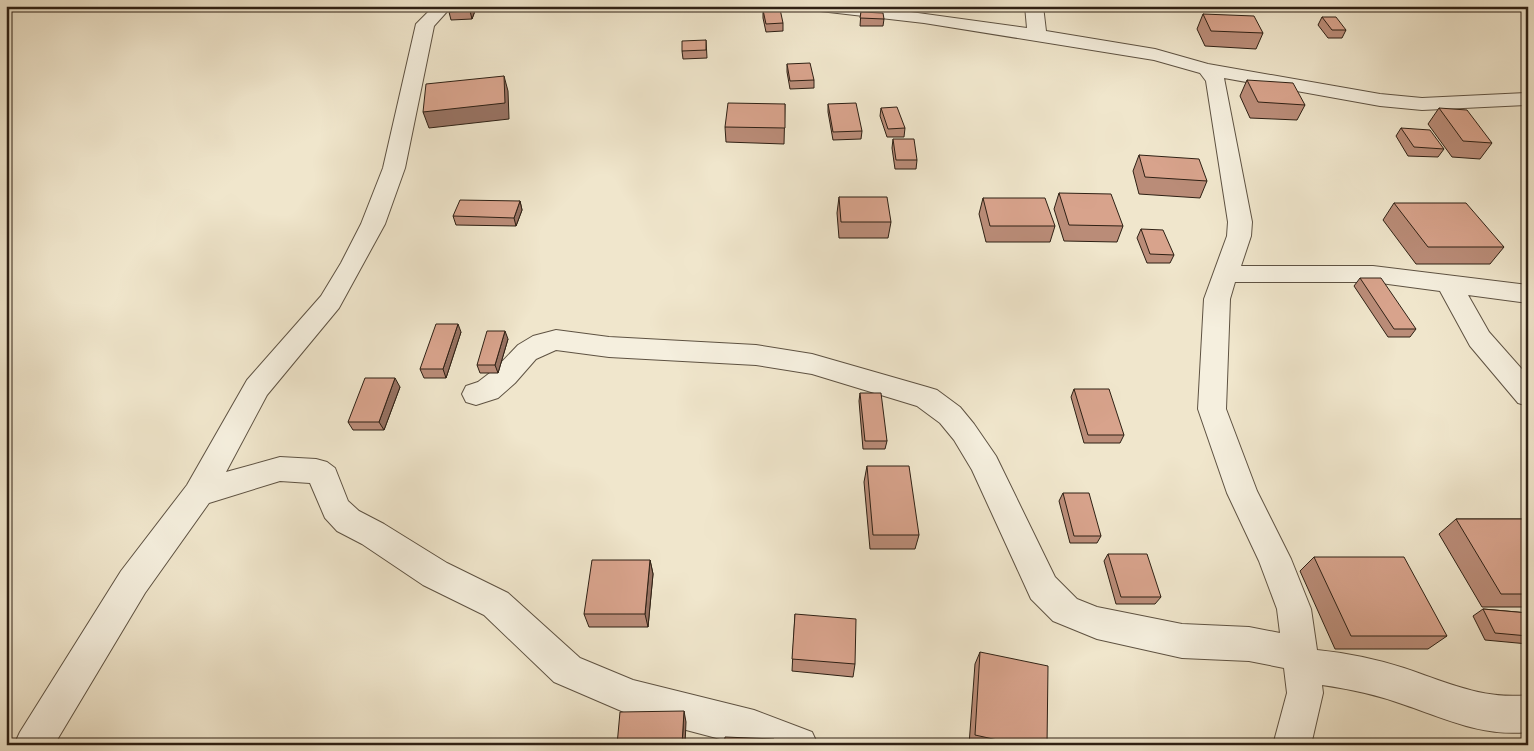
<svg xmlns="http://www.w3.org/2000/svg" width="1534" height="751" viewBox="0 0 1534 751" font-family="'Gentium Book Plus',serif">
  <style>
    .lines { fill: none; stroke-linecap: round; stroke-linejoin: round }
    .minor-casing { stroke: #5e5242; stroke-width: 2 }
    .minor { fill: #f5efde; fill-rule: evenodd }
    .wall { fill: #ba8c78; stroke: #2e2014 }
    .shaded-wall { fill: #977262; stroke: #2e2014 }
    .building { fill: #d8a38c; stroke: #2e2014 }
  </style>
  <rect width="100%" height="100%" fill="#f0e6cc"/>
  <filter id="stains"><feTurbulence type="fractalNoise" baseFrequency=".004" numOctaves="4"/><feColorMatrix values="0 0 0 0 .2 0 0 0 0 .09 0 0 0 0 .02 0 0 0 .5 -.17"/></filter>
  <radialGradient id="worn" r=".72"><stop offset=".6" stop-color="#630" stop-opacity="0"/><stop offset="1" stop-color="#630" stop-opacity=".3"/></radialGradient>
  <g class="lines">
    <defs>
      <g id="minor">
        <polygon points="434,6 452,6 434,26 405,168 385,224 339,308 267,395 226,472 280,457 316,459 327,462 335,468 348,501 359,511 384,524 447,563 508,593 580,658 633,680 754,710 812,732 818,745 743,745 633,716 554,682 484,615 423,585 362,544 337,531 325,518 310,483 280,481 209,503 145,593 54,745 14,745 20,732 121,571 187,485 247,380 321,296 341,263 361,224 383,168 416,24"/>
        <path d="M812,6H867L1027,28L1025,6H1043L1046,31L1155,49L1208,64L1380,94L1422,98L1528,93V105L1422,110L1380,106L1224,78L1252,222L1251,236L1241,266H1373L1528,285V303L1468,295L1489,332L1528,376V406L1518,403L1470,346L1440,291L1373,282H1235L1230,299L1226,409L1257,491L1291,559L1311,609L1317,650C1347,653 1376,659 1404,668C1446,682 1483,700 1528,695V732C1483,737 1446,719 1405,705C1378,695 1350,689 1322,685L1323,693L1311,745H1273L1287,693L1284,668L1249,661L1182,658L1097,639L1053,621L1031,599L972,470L954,440L940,423L917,406L812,374L756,365L609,357L556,350L536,359L515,383L498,398L476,405L466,402L462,394L466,386L478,382L495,369L518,345L533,336L556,330L609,337L756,345L812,354L927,387L937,390L960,407L974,424L996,456L1055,577L1077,599L1097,607L1182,624L1249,627L1280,633L1277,609L1259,561L1227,493L1198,409L1204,299L1227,236L1228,222L1206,81L1200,73L1154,60L924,23L820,11L814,10Z"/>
      </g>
    </defs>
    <use href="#minor" class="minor-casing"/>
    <use href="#minor" class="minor"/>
  </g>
  <g class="wall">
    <polygon points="476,8 472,19 451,20 449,12"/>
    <polygon points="763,10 783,23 783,31 766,32 763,18"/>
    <polygon points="861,12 884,19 883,26 860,26"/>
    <polygon points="1203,14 1263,33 1256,49 1205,46 1197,29"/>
    <polygon points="1322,17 1346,30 1342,38 1328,38 1318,25"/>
    <polygon points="706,40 707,58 683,59 682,51"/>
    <polygon points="787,64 814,80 814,88 790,89 787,72"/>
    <polygon points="1247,80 1305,105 1297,120 1250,118 1240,96"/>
    <polygon points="785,104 784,144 726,142 725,127"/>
    <polygon points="828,104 862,131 861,139 833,140 828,112"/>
    <polygon points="881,108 905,128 904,137 887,137 880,116"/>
    <polygon points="1439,108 1492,143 1480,159 1452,157 1428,124"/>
    <polygon points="1401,128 1444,149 1438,157 1408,156 1396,136"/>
    <polygon points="893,139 917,160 916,169 895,169 892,148"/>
    <polygon points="1139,155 1207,181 1200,198 1139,194 1133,171"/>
    <polygon points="1059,193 1123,226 1117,242 1064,241 1054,209"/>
    <polygon points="839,197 891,222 888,238 839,238 837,213"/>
    <polygon points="983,198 1055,226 1050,242 986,242 979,214"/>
    <polygon points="520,201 522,210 516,226 456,225 453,216"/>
    <polygon points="1394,203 1504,247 1490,264 1416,264 1383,220"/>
    <polygon points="1141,229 1174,255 1170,263 1147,263 1137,238"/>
    <polygon points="1360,278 1416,329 1410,337 1388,337 1354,286"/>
    <polygon points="461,332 446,378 424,378 420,369"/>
    <polygon points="508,339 498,373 480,373 477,365"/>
    <polygon points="400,387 384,430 353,430 348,422"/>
    <polygon points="1074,389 1124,435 1120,443 1084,443 1071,397"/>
    <polygon points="860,393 887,441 885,449 863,449 859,401"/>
    <polygon points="867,466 919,535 915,549 870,549 864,482"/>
    <polygon points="1063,493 1101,536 1097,543 1070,543 1059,501"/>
    <polygon points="1456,519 1528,519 1528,607 1482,607 1439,534"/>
    <polygon points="1108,554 1161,597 1155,604 1116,604 1104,561"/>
    <polygon points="1314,557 1447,636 1428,649 1335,649 1300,571"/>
    <polygon points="650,560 653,574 648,627 589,627 584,614"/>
    <polygon points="1483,609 1528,613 1528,644 1485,640 1473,616"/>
    <polygon points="795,614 855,664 853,677 792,671"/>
    <polygon points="980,652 1047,745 969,745 975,664"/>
  </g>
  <g class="shaded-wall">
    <polygon points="472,6 476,6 476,8 472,19 470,11"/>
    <polygon points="504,76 508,91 509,119 429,128 423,112"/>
    <polygon points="520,201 522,210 516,226 514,218"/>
    <polygon points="458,324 461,332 446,378 443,369"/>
    <polygon points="505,331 508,339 498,373 495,365"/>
    <polygon points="395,378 400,387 384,430 379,422"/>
    <polygon points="650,560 653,574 648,627 645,614"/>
    <polygon points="684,711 686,722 685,745 682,745"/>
  </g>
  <g class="building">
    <polygon points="451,6 472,6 470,11 449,12"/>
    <polygon points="780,9 783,23 766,24 763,10"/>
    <polygon points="861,12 883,13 884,19 860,18"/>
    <polygon points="1203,14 1254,16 1263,33 1211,31"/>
    <polygon points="1322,17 1336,17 1346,30 1332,30"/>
    <polygon points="706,40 706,50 682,51 682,41"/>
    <polygon points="810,63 814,80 790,81 787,64"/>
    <polygon points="504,76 505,103 423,112 426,84"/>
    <polygon points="1247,80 1293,83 1305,105 1258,102"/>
    <polygon points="728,103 785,104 785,128 725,127"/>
    <polygon points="856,103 862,131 833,132 828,104"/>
    <polygon points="897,107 905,128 888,129 881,108"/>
    <polygon points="1439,108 1467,110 1492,143 1463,141"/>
    <polygon points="1401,128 1430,130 1444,149 1414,147"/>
    <polygon points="893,139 914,139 917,160 896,160"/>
    <polygon points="1139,155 1199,159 1207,181 1145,177"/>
    <polygon points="1059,193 1111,194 1123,226 1069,225"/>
    <polygon points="839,197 887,197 891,222 841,222"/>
    <polygon points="983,198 1045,198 1055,226 990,226"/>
    <polygon points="460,200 520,201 514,218 453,216"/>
    <polygon points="1394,203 1466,203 1504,247 1428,247"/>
    <polygon points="1141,229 1163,230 1174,255 1150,254"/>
    <polygon points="1360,278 1381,278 1416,329 1394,329"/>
    <polygon points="436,324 458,324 443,369 420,369"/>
    <polygon points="487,331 505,331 495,365 477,365"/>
    <polygon points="365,378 395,378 379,422 348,422"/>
    <polygon points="1074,389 1109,389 1124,435 1088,435"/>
    <polygon points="860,393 881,393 887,441 865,441"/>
    <polygon points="867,466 909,466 919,535 873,535"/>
    <polygon points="1063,493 1089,493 1101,536 1074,536"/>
    <polygon points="1456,519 1528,519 1528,594 1501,594"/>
    <polygon points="1108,554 1147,554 1161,597 1121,597"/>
    <polygon points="1314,557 1404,557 1447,636 1351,636"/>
    <polygon points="592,560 650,560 645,614 584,614"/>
    <polygon points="1483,609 1528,613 1528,636 1495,633"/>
    <polygon points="795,614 856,619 855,664 792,659"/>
    <polygon points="980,652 1048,666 1047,745 1020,745 975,735"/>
    <polygon points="684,711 682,745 617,745 620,712"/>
    <polygon points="725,737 774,739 774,745 724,745"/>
  </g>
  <rect width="1534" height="751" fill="none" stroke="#f0e6cc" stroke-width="25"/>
  <rect x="8" y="8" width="1519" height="736" fill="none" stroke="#2e2014" stroke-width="2.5"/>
  <rect x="12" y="12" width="1509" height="726" fill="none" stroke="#2e2014"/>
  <rect width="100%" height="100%" filter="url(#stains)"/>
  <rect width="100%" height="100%" fill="url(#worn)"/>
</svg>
